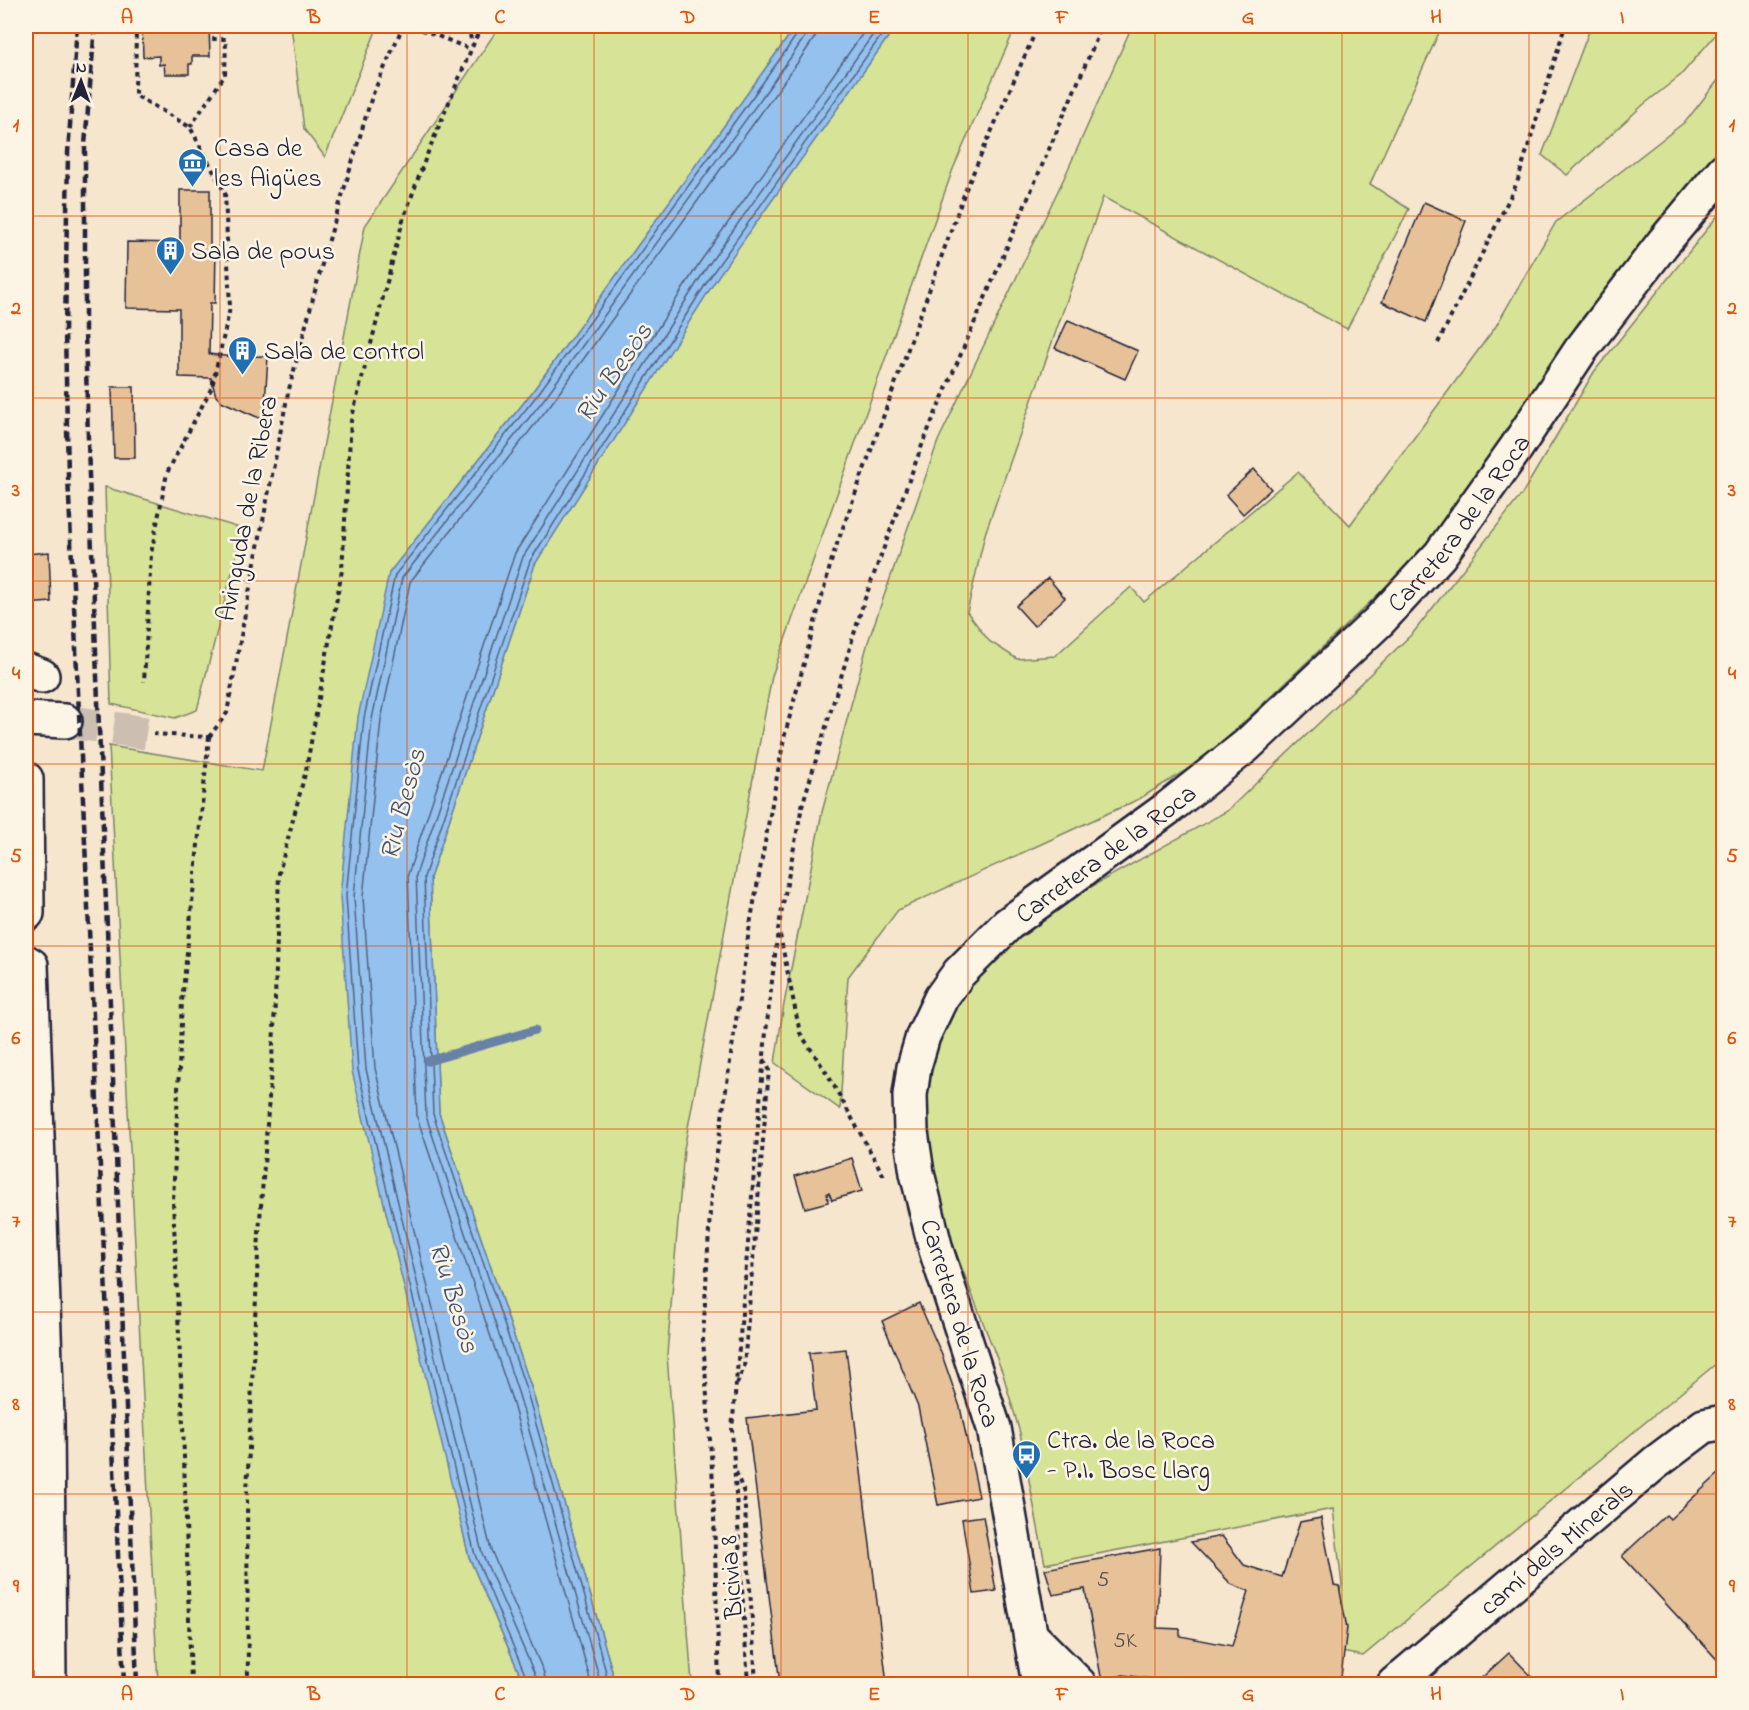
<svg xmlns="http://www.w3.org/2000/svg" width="1749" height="1710" viewBox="0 0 1749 1710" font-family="'Indie Flower',sans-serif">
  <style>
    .green { fill: #d7e396; stroke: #7c8268; stroke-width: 1.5 }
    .water { fill: #95c1ee; stroke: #6781a6; stroke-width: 1.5 }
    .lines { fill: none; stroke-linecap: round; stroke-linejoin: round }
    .shore { stroke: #506283; stroke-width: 1.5 }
    .stream { stroke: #6781a6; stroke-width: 9 }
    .building { fill: #e7c298; stroke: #22223b; stroke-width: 1.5 }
    .minor-tunnel { stroke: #ccbfb1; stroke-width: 33; stroke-dasharray: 33 16; stroke-linecap: butt }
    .minor-casing { stroke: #22223b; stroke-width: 38 }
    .path { stroke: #22223b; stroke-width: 4; stroke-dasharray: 4.5 4.5; stroke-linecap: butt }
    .minor { stroke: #fcf5e5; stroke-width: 33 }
    .rail { stroke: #22223b; stroke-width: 4.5; stroke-dasharray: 9 4.5; stroke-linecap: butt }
    .grid { fill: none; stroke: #de560e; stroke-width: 1.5; stroke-opacity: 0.55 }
    .labels { text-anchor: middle; stroke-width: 5; stroke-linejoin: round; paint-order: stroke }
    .number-label { font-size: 22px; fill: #534a52 }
    .poi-label { font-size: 26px; fill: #22223b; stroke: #fcf5e5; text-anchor: start }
    .street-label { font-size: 26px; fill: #22223b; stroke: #fcf5e5 }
    .water-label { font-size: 27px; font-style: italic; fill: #445271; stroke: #fcf5e5 }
    .neatline { fill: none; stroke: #de560e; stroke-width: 2 }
    .grid-label { font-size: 20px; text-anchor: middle; font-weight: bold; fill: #de560e }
  </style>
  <rect width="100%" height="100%" fill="#f6e6ce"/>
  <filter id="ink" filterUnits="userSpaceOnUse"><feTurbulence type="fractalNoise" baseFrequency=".0167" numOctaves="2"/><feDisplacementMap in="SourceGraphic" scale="12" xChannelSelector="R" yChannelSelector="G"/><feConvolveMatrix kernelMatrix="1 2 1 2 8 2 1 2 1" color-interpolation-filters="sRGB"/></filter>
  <g filter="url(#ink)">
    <g class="green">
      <polygon points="291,26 378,26 325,157 304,129"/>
      <polygon points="498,26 796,26 533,391 389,573 386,1211 429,1383 469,1557 524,1684 158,1684 109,746 262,771 365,226 495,33"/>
      <polygon points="896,26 1016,26 953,169 772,676 684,1149 667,1355 692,1684 613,1684 612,1671 532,1390 439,1113 430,878 535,564 719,274"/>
      <polygon points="1132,26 1442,26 1370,184 1409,209 1347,329 1103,197 985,534 967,612 989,641 1017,659 1055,656 1131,587 1144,602 1298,472 1350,525 1496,326 1556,222 1686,121 1723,74 1723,147 1578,323 1427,548 1206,758 1139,799 898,910 848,977 840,1109 775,1063 784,1004 822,812 868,642 938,441 1065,176"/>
      <polygon points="1591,26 1723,26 1681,75 1643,105 1567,175 1542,155"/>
      <polygon points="1723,209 1723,1358 1363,1656 1319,1648 1342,1585 1333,1509 1045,1564 1020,1433 1003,1374 939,1209 908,1068 914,1016 940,971 1227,811 1413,633 1522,494 1594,372"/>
      <polygon points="105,487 243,529 197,710 175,718 111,704"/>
    </g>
    <polygon class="water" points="796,26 896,26 719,275 535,564 430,878 439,1113 532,1390 612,1671 613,1684 524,1684 469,1557 352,1071 340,896 358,717 389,573 533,391"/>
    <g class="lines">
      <g class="shore">
        <polyline points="529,1684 475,1555 358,1070 346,896 364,718 395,575 538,394 785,52 799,31 800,26"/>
        <polyline points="537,1684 536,1677 482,1553 366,1069 354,897 372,719 402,578 544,399 791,57 806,35 808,26"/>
        <polyline points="546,1684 544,1673 491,1550 375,1068 363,897 381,720 410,582 551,404 798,62 815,37 817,26"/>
        <polyline points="590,1684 589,1675 511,1397 417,1117 408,874 515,553 700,262 868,26"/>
        <polyline points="599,1684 598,1673 519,1395 426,1116 416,875 523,557 707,267 879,26"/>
        <polyline points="607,1684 606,1672 527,1392 433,1114 424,877 530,561 714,271 888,26"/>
      </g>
      <polyline class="stream" points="428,1061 535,1030"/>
    </g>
    <g class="building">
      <polygon points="142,26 209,26 210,56 192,56 192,64 189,64 189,74 165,74 164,64 159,65 159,56 143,57"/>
      <polygon points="180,190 210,190 210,247 216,247 215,303 210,303 209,354 232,357 268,356 264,420 221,401 216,396 211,378 179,377 179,309 126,308 127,242 180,243"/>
      <polygon points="1424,202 1466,221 1426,322 1382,302"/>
      <polygon points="1068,320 1138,351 1125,379 1055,348"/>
      <polygon points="112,387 134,387 135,458 114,458"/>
      <polygon points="1254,469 1271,489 1243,514 1226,495"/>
      <polygon points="49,552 51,602 26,604 26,554"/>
      <polygon points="1048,578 1065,598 1034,626 1016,606"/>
      <polygon points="852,1158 862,1191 832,1200 829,1193 827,1193 828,1202 805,1208 795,1176"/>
      <polygon points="919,1303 942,1355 960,1407 979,1497 938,1505 918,1407 882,1321"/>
      <polygon points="846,1349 887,1684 780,1684 747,1418 816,1410 809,1353"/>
      <polygon points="1724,1469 1724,1667 1622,1556 1666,1515 1670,1519"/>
      <polygon points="983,1516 996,1591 974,1594 962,1519"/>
      <polygon points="1321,1518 1334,1585 1339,1586 1347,1628 1341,1677 1334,1684 1188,1684 1123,1675 1102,1682 1085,1589 1053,1595 1045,1569 1160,1548 1157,1628 1180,1629 1180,1636 1232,1646 1249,1591 1231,1584 1191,1542 1222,1536 1244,1565 1282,1577 1300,1522"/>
      <polygon points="1509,1653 1539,1684 1475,1684"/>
    </g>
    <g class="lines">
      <polyline class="minor-tunnel" points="65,721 153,734"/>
      <defs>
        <g id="minor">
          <polyline points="26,670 42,676"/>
          <polyline points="26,719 65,721"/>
          <polyline points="26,779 27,913 26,914"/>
          <polyline points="26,962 31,965 47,1418 49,1684"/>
          <polyline points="1031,1636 1079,1684"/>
          <path id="s1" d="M1039,1684L994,1428L936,1250L917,1173L911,1132L910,1095L914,1067L923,1036L941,998L959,973L1008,924L1168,808L1246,746L1379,621L1440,555L1516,448L1580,351L1663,243L1724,170"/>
          <path id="s2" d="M1394,1684L1655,1463L1704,1426L1724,1422"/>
        </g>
      </defs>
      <use href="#minor" class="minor-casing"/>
      <g class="path">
        <polyline points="136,26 135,95 190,127 225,193 230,308 212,387 167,473 151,554 144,682"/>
        <polyline points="413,26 470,49"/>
        <polyline points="468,26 472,44"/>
        <polyline points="190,127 225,75 226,39 210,39"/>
        <polyline points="1438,343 1517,183 1565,26"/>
        <polyline points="153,734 209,737"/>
        <polyline points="209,737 227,713 247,603 288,393 325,253 372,96 403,26"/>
        <polyline points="780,935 800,1033 828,1075 885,1178"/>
        <polyline points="737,1384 744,1367 769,1069 764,1059"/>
        <polyline points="736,1472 744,1493 756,1684"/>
        <polyline points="191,1684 183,1425 173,1201 182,1001 209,737"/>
        <polyline points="248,1684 247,1492 259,1233 274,1030 279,873 306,770 342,570 351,421 403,220 426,157 481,26"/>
        <polyline points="719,1684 713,1483 703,1339 711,1194 749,930 784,738 833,555 966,189 1038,26"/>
        <polyline points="748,1684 732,1430 766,1032 778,930 802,806 864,601 924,440 1102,26"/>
      </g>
      <use href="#minor" class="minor"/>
      <g class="rail">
        <polyline points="77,26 68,153 65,331 68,476 124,1684"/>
        <polyline points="95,26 85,145 85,331 89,475 137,1684"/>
      </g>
    </g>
  </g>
  <path class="grid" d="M220,26V1684M407,26V1684M594,26V1684M781,26V1684M968,26V1684M1155,26V1684M1342,26V1684M1529,26V1684M26,216H1724M26,398H1724M26,581H1724M26,764H1724M26,946H1724M26,1129H1724M26,1312H1724M26,1494H1724"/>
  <defs>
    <symbol id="museum-pin" viewBox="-11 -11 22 30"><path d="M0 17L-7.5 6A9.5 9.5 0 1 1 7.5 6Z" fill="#1f6fb2" stroke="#fcf5e5"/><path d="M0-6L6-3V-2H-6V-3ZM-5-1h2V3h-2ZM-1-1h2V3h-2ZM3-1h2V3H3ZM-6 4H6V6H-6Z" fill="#fff"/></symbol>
    <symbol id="building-pin" viewBox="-11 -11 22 30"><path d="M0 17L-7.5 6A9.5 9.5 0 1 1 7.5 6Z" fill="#1f6fb2" stroke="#fcf5e5"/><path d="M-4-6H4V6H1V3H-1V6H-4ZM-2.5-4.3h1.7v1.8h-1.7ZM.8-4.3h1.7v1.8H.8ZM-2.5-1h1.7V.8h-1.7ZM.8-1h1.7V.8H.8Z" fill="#fff"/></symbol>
    <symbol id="bus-pin" viewBox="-11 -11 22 30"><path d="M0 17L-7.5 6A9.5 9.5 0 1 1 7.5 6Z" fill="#1f6fb2" stroke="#fcf5e5"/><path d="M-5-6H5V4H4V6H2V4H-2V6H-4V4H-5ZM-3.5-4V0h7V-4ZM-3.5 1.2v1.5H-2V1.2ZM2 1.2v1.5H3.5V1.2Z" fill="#fff"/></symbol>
  </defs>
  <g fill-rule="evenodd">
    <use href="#museum-pin" x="176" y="146" width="33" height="45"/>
    <use href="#building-pin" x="154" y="234" width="33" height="45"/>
    <use href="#building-pin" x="226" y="334" width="33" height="45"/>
    <use href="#bus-pin" x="1010" y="1438" width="33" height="45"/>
  </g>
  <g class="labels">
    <g class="number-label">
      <text x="1103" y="1586">5</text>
      <text x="1125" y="1647">5K</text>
    </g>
    <g class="poi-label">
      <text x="214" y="156">Casa de<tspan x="214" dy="30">les Aigües</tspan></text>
      <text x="191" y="259">Sala de pous</text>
      <text x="264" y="359">Sala de control</text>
      <text x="1047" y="1448">Ctra. de la Roca<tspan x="1047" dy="30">- P.I. Bosc Llarg</tspan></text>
    </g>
    <g class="street-label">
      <text transform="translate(246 508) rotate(-79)" y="9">Avinguda de la Ribera</text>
      <text dy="9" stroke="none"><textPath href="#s1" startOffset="1414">Carretera de la Roca</textPath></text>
      <text dy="9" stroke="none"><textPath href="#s1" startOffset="928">Carretera de la Roca</textPath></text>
      <text transform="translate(961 1323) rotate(73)" y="9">Carretera de la Roca</text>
      <text dy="9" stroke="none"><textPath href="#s2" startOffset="212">camí dels Minerals</textPath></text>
      <text transform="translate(730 1577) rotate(-94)" y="9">Bicivia 8</text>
    </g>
    <g class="water-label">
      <text transform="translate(613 372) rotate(-55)" y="9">Riu Besòs</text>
      <text transform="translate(402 804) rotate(-75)" y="9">Riu Besòs</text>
      <text transform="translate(455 1297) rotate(73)" y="9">Riu Besòs</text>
    </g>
  </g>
  <rect width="1749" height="1710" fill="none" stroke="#fcf5e5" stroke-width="66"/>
  <g transform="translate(81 81) rotate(1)" stroke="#fcf5e5" stroke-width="4.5" paint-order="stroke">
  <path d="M0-4.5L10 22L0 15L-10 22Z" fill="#22223b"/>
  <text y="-9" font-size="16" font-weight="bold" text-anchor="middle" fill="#22223b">N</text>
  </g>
  <rect x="33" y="33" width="1683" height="1644" class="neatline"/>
  <g class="grid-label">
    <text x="127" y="23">A</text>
    <text x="314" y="23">B</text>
    <text x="500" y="23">C</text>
    <text x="688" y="23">D</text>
    <text x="874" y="23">E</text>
    <text x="1062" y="23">F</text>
    <text x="1248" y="23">G</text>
    <text x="1436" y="23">H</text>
    <text x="1622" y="23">I</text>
    <text x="16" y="131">1</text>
    <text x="1732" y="131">1</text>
    <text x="16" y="314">2</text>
    <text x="1732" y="314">2</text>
    <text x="16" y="496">3</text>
    <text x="1732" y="496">3</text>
    <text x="16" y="679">4</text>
    <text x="1732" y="679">4</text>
    <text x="16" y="862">5</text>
    <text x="1732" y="862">5</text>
    <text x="16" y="1044">6</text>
    <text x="1732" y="1044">6</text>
    <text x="16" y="1227">7</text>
    <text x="1732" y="1227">7</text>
    <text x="16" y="1410">8</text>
    <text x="1732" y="1410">8</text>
    <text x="16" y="1592">9</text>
    <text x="1732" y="1592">9</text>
    <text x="127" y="1700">A</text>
    <text x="314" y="1700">B</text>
    <text x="500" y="1700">C</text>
    <text x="688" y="1700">D</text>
    <text x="874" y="1700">E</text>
    <text x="1062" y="1700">F</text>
    <text x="1248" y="1700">G</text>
    <text x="1436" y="1700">H</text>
    <text x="1622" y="1700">I</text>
  </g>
</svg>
